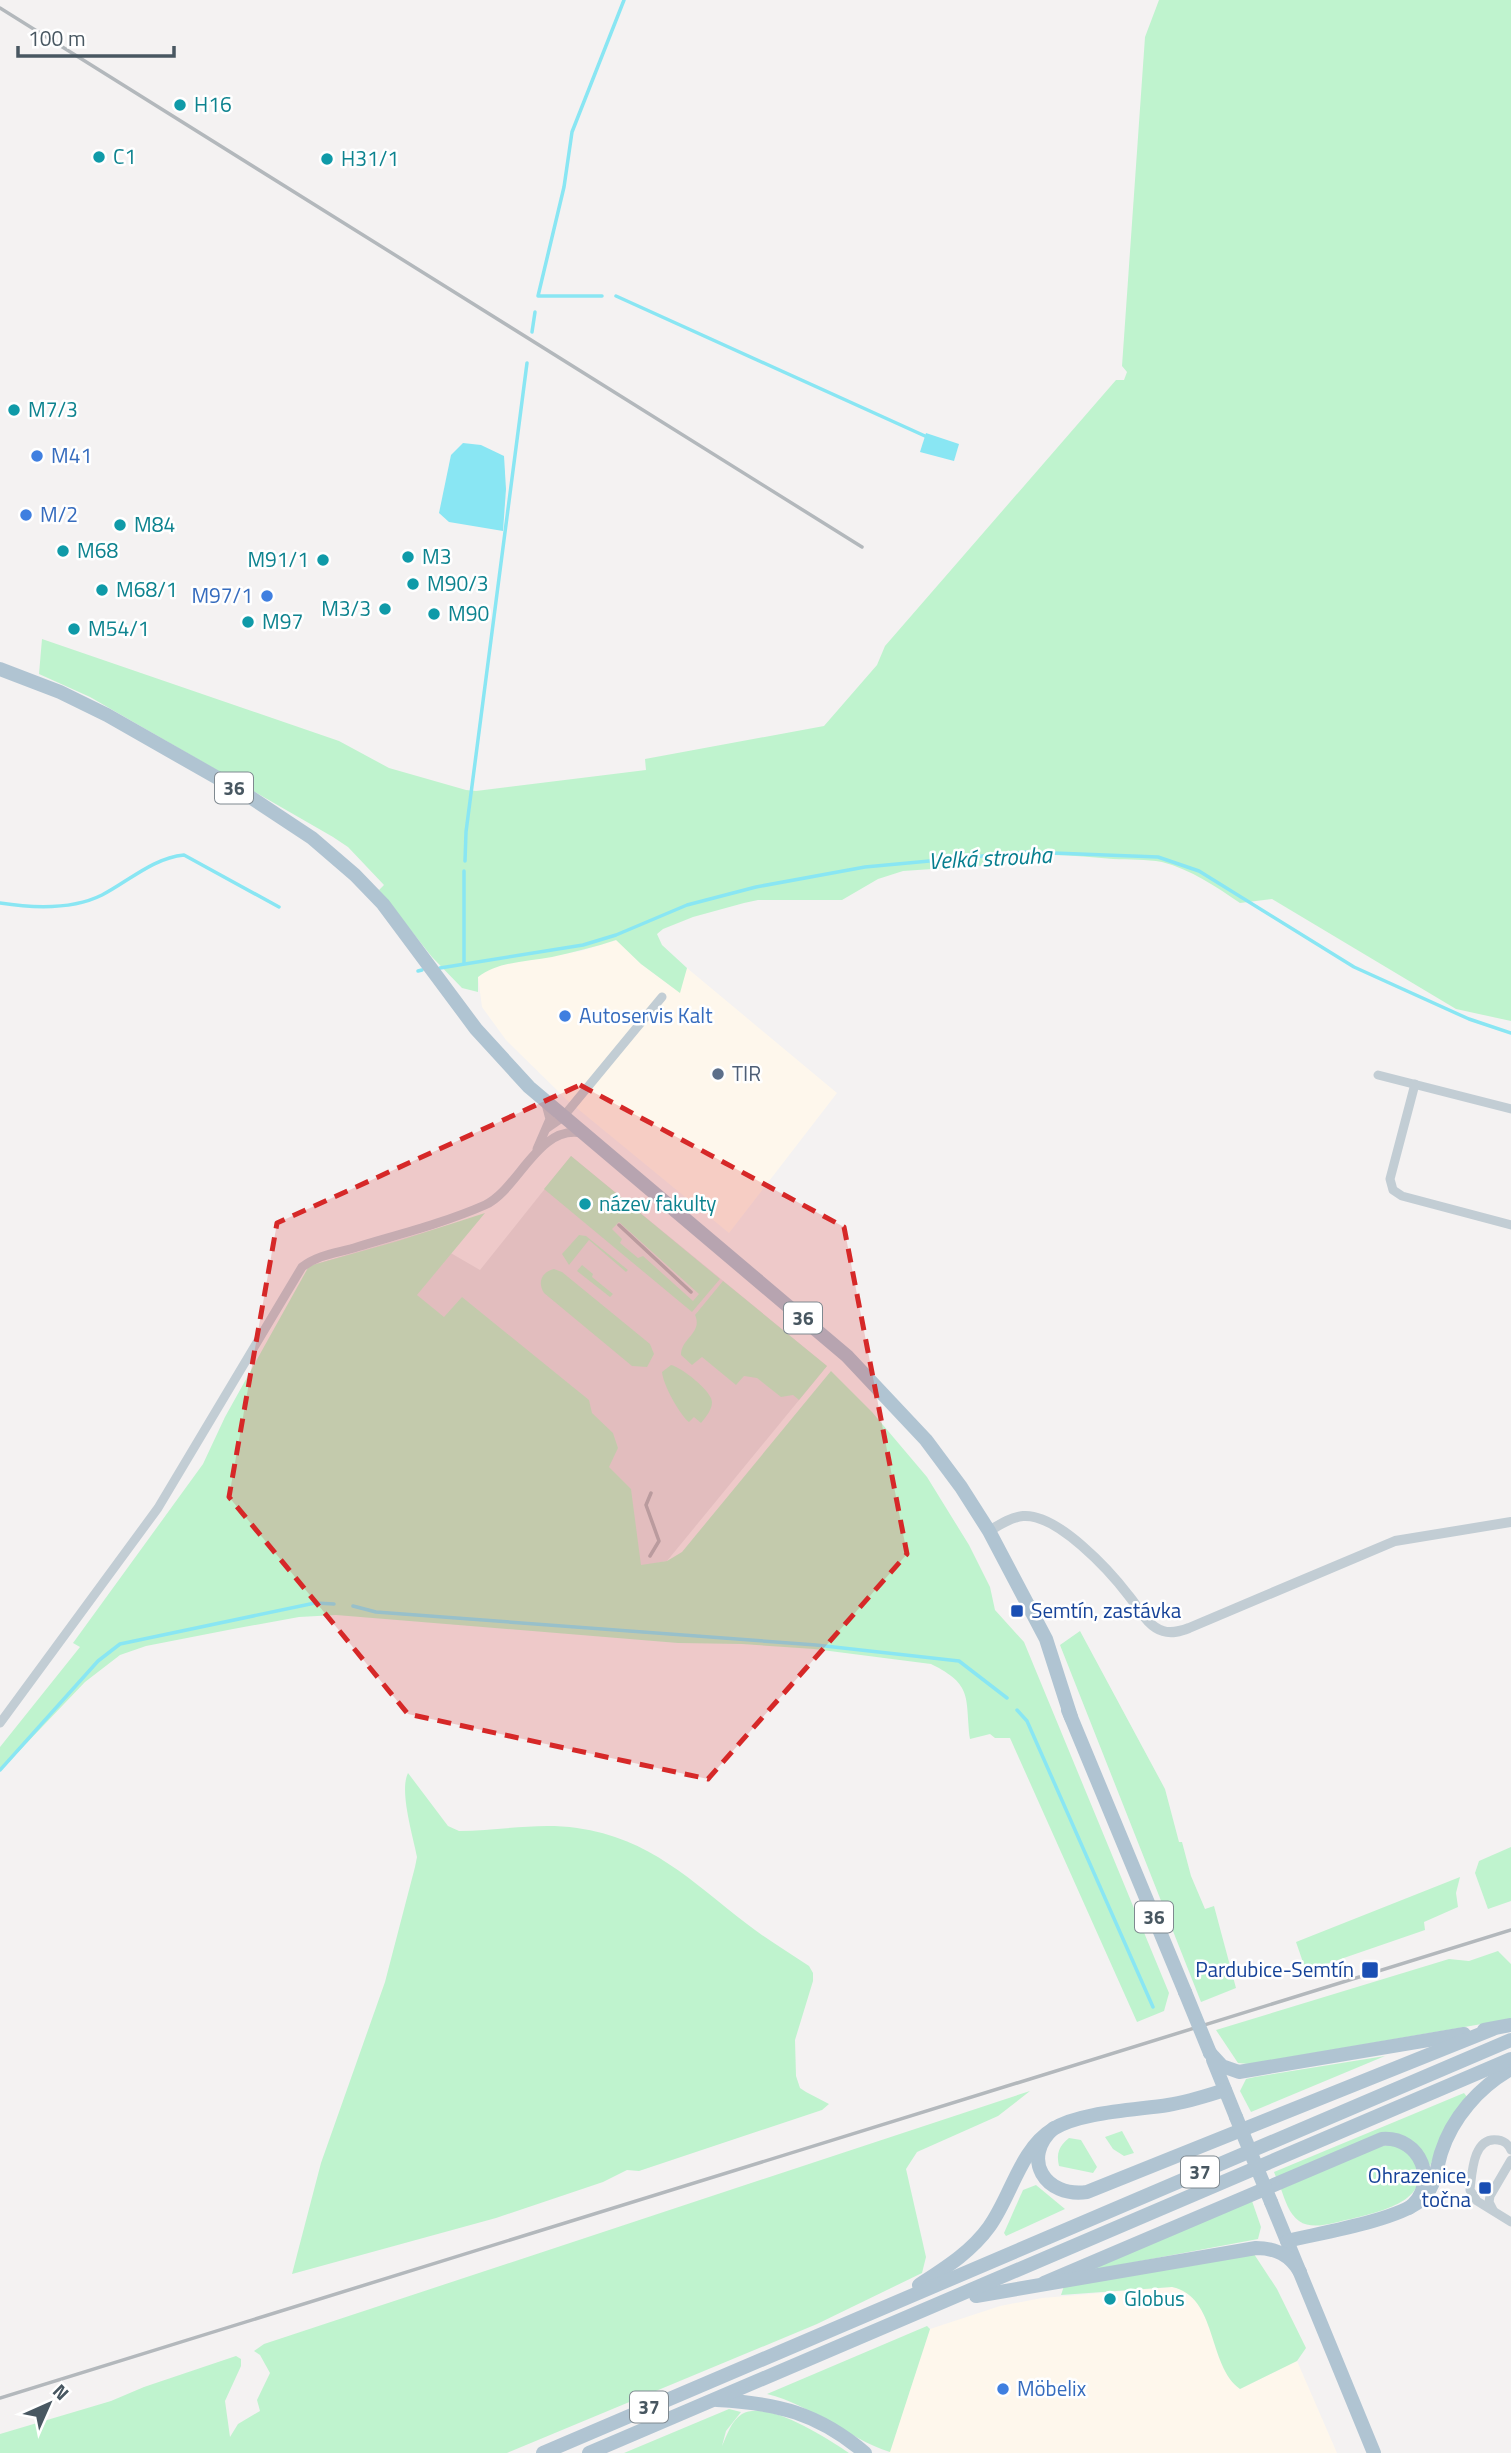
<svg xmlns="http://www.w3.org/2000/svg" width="1511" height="2453" viewBox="0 0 1511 2453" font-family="'Titillium Web',sans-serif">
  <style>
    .commercial { fill: #fef7ec }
    .education { fill: #e5e3e4 }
    .green { fill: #bff3ce; fill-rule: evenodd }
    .water { fill: #89e6f3 }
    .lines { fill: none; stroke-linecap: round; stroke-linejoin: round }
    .stream { stroke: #89e6f3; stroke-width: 3.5 }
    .minor { stroke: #c2cdd4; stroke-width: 9 }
    .tertiary { stroke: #c2cdd4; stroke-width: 10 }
    .primary { stroke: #b0c4d2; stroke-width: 14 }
    .rail { stroke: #b3b8bc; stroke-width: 3.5 }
    .primary-bridge { stroke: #b0c4d2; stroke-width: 14 }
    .marked { fill: #d62828; fill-opacity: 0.2; stroke: #d62828; stroke-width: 5; stroke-dasharray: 14 9; stroke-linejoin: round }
    .culture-dot { fill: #0f9aa8; stroke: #fff; stroke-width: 2.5 }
    .shop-dot { fill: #3f7fe0; stroke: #fff; stroke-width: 2.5 }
    .service-dot { fill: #5c6f8a; stroke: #fff; stroke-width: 2.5 }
    .transit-dot { fill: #1a4fb4; stroke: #fff; stroke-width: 2.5 }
    .labels { text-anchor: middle; stroke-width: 5; stroke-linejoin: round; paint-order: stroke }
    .shield { fill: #fff; stroke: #7f8990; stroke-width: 2 }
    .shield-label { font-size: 19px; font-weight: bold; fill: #485761 }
    .culture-label { font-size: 21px; fill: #0d838f; stroke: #fff; text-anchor: start }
    .shop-label { font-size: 21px; fill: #366cbe; stroke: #fff; text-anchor: start }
    .service-label { font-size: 21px; fill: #4e5e75; stroke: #fff; text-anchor: start }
    .transit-label { font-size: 21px; fill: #164399; stroke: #fff; text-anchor: end }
    .water-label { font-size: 23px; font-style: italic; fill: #067e8f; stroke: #fff }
  </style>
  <rect width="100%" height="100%" fill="#f4f2f2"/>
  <g class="commercial">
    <polygon points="617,940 641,964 679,992 687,968 837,1093 729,1233 567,1100 506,1040 482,1007 478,977 487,970 504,964 581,951"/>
    <polygon points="1172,2287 1183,2290 1198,2303 1240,2389 1297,2361 1337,2453 889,2453 930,2329 1000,2306 1042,2298"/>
  </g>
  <polygon class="education" points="571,1156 827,1366 667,1561 641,1566 309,1266 449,1225 449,1252 480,1270"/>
  <g class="green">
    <path d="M1159,0H1511V1021L1456,1009L1272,899L1240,903C1215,886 1192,870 1162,862C1146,859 1129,860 1113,859C1077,857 1038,849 1005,864L903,871L878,879L842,900H758L744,903L693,917L663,929L657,934L662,945L687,968L680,993L641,964L616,940C595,947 574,952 552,957C527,962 498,961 478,977V992L462,988L432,957L379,890L384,885L348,847L333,837L90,697L39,674L42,639L339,741L389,768L466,790L476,791L646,770L645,759L824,726L877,665L885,646L1116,380H1124L1127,372L1122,366L1145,37Z"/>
    <path d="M571,1156L720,1279L692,1312L544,1189ZM619,1222L699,1294L693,1301L643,1256L638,1258L620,1243L622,1239L612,1229Z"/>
    <path d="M485,1213L417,1295L444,1317L462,1297L589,1400L592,1413L613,1433L618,1448L609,1467L631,1489L641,1565L667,1561L682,1552L831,1371L872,1412L927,1477L969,1545L990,1587L995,1610L1024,1642L1169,1993L1164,2011L1137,2022L1010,1738H995L990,1734L970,1739C965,1698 974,1685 931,1664L814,1649L742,1644L678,1643L336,1615L299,1617L233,1629L146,1646L120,1655L85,1682L0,1771V1747L80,1647L73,1643L203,1464L225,1417L309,1266L398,1241Z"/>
    <polygon points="579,1235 586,1236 628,1270 626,1272 589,1240 569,1265 562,1254"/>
    <polygon points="582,1265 593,1274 592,1277 613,1294 610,1297 577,1271"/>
    <path d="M554,1269L562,1272L650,1344L654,1354L647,1367L632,1366L544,1293C537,1282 542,1272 554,1269Z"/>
    <path d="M723,1281L827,1366L799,1400L793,1395L781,1397L757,1378L744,1376L736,1385L702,1357L692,1365L681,1355C681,1338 703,1333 695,1315Z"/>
    <path d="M671,1365C681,1367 712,1391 712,1402C712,1410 706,1417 701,1423L694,1417L689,1422C680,1415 663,1385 662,1372Z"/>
    <polygon points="1080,1631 1165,1789 1179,1842 1182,1842 1191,1876 1205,1909 1214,1906 1236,1988 1201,2002 1060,1645"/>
    <path d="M408,1773L448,1826L459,1831C499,1831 537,1822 577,1828C650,1838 691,1881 747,1924C766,1939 788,1952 809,1966L813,1973V1981L795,2040L796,2076L800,2088L806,2092L829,2104L822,2110L639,2171L627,2170L603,2182L496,2218L292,2274L321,2163L385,1982L415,1867L417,1857C413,1836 399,1791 408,1773Z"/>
    <polygon points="1511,1847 1511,1901 1488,1909 1475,1873 1479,1861"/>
    <polygon points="1460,1877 1456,1893 1458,1907 1424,1922 1425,1930 1306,1971 1296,1942"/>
    <polygon points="1498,1951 1511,1964 1511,2019 1249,2064 1238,2063 1216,2030 1449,1959 1469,1961"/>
    <polygon points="1385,2056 1251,2112 1240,2091 1246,2079 1255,2077"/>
    <polygon points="1030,2091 998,2116 917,2152 906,2169 926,2257 922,2273 817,2324 507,2453 0,2453 0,2434 111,2401 144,2387 236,2356 241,2359 241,2366 225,2401 230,2437 238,2424 260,2411 257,2400 270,2373 260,2355 254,2351 264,2344"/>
    <polygon points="1464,2093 1467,2097 1440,2140 1430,2166 1408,2138 1276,2177 1274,2172"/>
    <polygon points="1122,2131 1134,2153 1124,2156 1113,2149 1105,2137"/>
    <path d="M1069,2138L1081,2140L1097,2167L1093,2173L1059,2166C1056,2153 1059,2146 1069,2138Z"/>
    <path d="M1392,2145C1403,2149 1411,2154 1416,2165C1432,2202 1374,2213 1351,2219C1335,2222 1313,2231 1299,2221C1289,2214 1285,2200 1281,2189L1380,2146Z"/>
    <polygon points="1036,2185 1065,2209 1006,2236 1004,2233 1023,2190"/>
    <polygon points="1252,2201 1261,2227 1258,2239 1087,2271"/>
    <path d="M1254,2254L1277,2289L1306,2348L1297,2361L1240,2389C1207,2365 1218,2297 1172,2287L1061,2295L1064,2286Z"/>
    <path d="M927,2326L930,2329L890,2452C847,2438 812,2405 767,2394Z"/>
    <path d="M729,2409L741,2412L726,2431L722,2446C727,2435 731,2421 742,2414C767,2399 828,2439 849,2453H624Z"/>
  </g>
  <g class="water">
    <polygon points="926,433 959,444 954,461 920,452"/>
    <polygon points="463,443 481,445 504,456 506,489 503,531 449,522 439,513 451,455"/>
  </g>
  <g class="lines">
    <g class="stream">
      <polyline points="602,296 538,296 564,187 572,132 624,0"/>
      <polyline points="616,296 925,436"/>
      <polyline points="532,332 535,312"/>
      <polyline points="465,861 466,832 527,363"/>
      <path d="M0,903C32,908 72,910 102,895C129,881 153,858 184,855L279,907"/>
      <polyline points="464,963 464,871"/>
      <polyline points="440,968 583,945 616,935 687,905 756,887 865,867 1027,852 1158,857 1199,871 1354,967 1469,1019 1511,1033"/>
      <polyline points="418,971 422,970"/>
      <polyline points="353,1606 376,1612 816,1645 959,1661 1007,1698"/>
      <polyline points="1017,1710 1027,1721 1153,2007"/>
      <polyline points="0,1770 98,1661 120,1644 315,1603 334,1604"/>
    </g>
    <g class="minor">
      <polyline points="1378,1075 1511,1109"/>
      <polyline points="1415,1084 1390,1179 1393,1190 1402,1196 1511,1225"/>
      <polyline points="547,1128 563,1117 662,997"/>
      <polyline points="537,1149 550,1119 546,1104"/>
      <path d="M0,1723L158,1508L302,1267C319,1254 338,1253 357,1247C400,1234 444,1223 485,1205C518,1190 538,1125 581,1133"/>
      <path d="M1511,2150C1508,2144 1505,2141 1498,2140C1473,2136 1472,2173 1470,2190L1477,2201L1511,2222"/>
      <polyline points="1493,2210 1489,2202 1490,2196 1511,2160"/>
    </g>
    <path class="tertiary" d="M989,1531C999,1525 1011,1517 1023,1516C1057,1513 1110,1571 1129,1596C1139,1608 1147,1626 1163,1631C1172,1634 1181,1631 1189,1628L1395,1541L1511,1522"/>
    <g class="primary">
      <polyline points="0,669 60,692 107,715 244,793 312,838 355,875 383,904 476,1029 529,1087 847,1356 926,1440 961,1487 989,1531 1046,1639 1071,1717"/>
      <polyline points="1068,1710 1185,1992"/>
      <polyline points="1484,2030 1511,2025"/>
      <polyline points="1210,2053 1222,2066 1239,2072 1464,2034"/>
      <polyline points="1213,2060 1236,2117"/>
      <path d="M1054,2128C1020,2158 1045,2198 1087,2192L1493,2029"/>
      <polyline points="1271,2202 1374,2453"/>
      <path d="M1287,2241C1320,2233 1394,2221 1420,2201C1435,2189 1436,2170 1441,2153C1452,2118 1479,2087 1511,2069"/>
      <path d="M1044,2283L1382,2139C1421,2136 1440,2184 1409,2208"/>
      <path d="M919,2285C945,2268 971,2252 989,2227C1011,2197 1020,2149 1053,2129C1080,2112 1136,2110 1168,2105C1188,2102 1206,2096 1225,2090"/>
      <path d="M976,2296L1256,2248C1276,2248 1290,2255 1300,2272"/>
      <path d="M717,2400C777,2403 818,2413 865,2453"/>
      <polyline points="543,2453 1511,2040"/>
      <polyline points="589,2453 1511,2059"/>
    </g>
    <g class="rail">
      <polyline points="0,8 862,547"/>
      <polyline points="619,1225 691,1292"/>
      <polyline points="650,1556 659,1541 646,1505 651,1493"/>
      <polyline points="0,2398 1511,1930"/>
    </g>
    <g class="primary-bridge">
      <polyline points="1185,1992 1210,2053"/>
      <polyline points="1236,2117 1271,2202"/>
    </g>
  </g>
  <path class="marked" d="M580,1085L844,1227L907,1554L708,1779L408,1714L229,1497L277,1223Z"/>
  <g class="culture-dot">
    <circle cx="180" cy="105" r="7"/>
    <circle cx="99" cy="157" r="7"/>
    <circle cx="327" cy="159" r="7"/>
    <circle cx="14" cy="410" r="7"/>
    <circle cx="120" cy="525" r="7"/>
    <circle cx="63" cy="551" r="7"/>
    <circle cx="408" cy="557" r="7"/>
    <circle cx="323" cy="560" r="7"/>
    <circle cx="413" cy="584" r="7"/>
    <circle cx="102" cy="590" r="7"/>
    <circle cx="385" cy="609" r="7"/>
    <circle cx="434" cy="614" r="7"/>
    <circle cx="248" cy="622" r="7"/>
    <circle cx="74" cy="629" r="7"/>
    <circle cx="585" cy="1204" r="7"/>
    <circle cx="1110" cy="2299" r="7"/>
  </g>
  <g class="shop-dot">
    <circle cx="37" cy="456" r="7"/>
    <circle cx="26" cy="515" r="7"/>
    <circle cx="267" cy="596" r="7"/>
    <circle cx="565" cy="1016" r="7"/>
    <circle cx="1003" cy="2389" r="7"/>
  </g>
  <circle class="service-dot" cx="718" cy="1074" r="7"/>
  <g class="transit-dot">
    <rect x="1010" y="1604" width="14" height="14" rx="3.5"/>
    <rect x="1361" y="1961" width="18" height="18" rx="3.5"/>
    <rect x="1478" y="2181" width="14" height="14" rx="3.5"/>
  </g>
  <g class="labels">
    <g class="shield">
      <rect x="215" y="772.5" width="38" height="31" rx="5"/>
      <rect x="784" y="1302.5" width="38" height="31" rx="5"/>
      <rect x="1135" y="1901.5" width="38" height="31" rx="5"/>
      <rect x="1181" y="2156.5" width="38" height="31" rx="5"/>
      <rect x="630" y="2391.5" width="38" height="31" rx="5"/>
    </g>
    <g class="shield-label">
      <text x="234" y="795">36</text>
      <text x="803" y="1325">36</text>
      <text x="1154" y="1924">36</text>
      <text x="1200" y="2179">37</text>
      <text x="649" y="2414">37</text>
    </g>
    <g class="culture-label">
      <text x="194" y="112">H16</text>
      <text x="113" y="164">C1</text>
      <text x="341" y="166">H31/1</text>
      <text x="28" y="417">M7/3</text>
      <text x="134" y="532">M84</text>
      <text x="77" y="558">M68</text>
      <text x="422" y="564">M3</text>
      <text x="309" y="567" text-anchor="end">M91/1</text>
      <text x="427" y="591">M90/3</text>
      <text x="116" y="597">M68/1</text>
      <text x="371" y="616" text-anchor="end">M3/3</text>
      <text x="448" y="621">M90</text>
      <text x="262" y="629">M97</text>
      <text x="88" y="636">M54/1</text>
      <text x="599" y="1211">název fakulty</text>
      <text x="1124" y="2306">Globus</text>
    </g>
    <g class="shop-label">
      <text x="51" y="463">M41</text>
      <text x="40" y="522">M/2</text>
      <text x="253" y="603" text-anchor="end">M97/1</text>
      <text x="579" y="1023">Autoservis Kalt</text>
      <text x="1017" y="2396">Möbelix</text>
    </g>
    <g class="service-label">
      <text x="732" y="1081">TIR</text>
    </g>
    <g class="transit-label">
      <text x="1031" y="1618" text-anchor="start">Semtín, zastávka</text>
      <text x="1354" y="1977">Pardubice-Semtín</text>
      <text x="1471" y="2183">Ohrazenice,<tspan x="1471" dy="24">točna</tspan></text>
    </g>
    <g class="water-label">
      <text transform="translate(990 858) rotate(-3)" y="8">Velká strouha</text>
    </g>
  </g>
  <g transform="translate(49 2404) rotate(45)" stroke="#ffffff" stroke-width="5" paint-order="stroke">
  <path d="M0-5L12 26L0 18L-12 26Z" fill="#485761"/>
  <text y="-10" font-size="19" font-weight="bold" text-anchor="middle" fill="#485761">N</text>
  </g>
  <path d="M18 46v10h156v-10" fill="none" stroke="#485761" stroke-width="3.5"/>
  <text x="28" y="46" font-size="21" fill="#485761" stroke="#ffffff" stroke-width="5" paint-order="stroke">100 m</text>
</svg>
